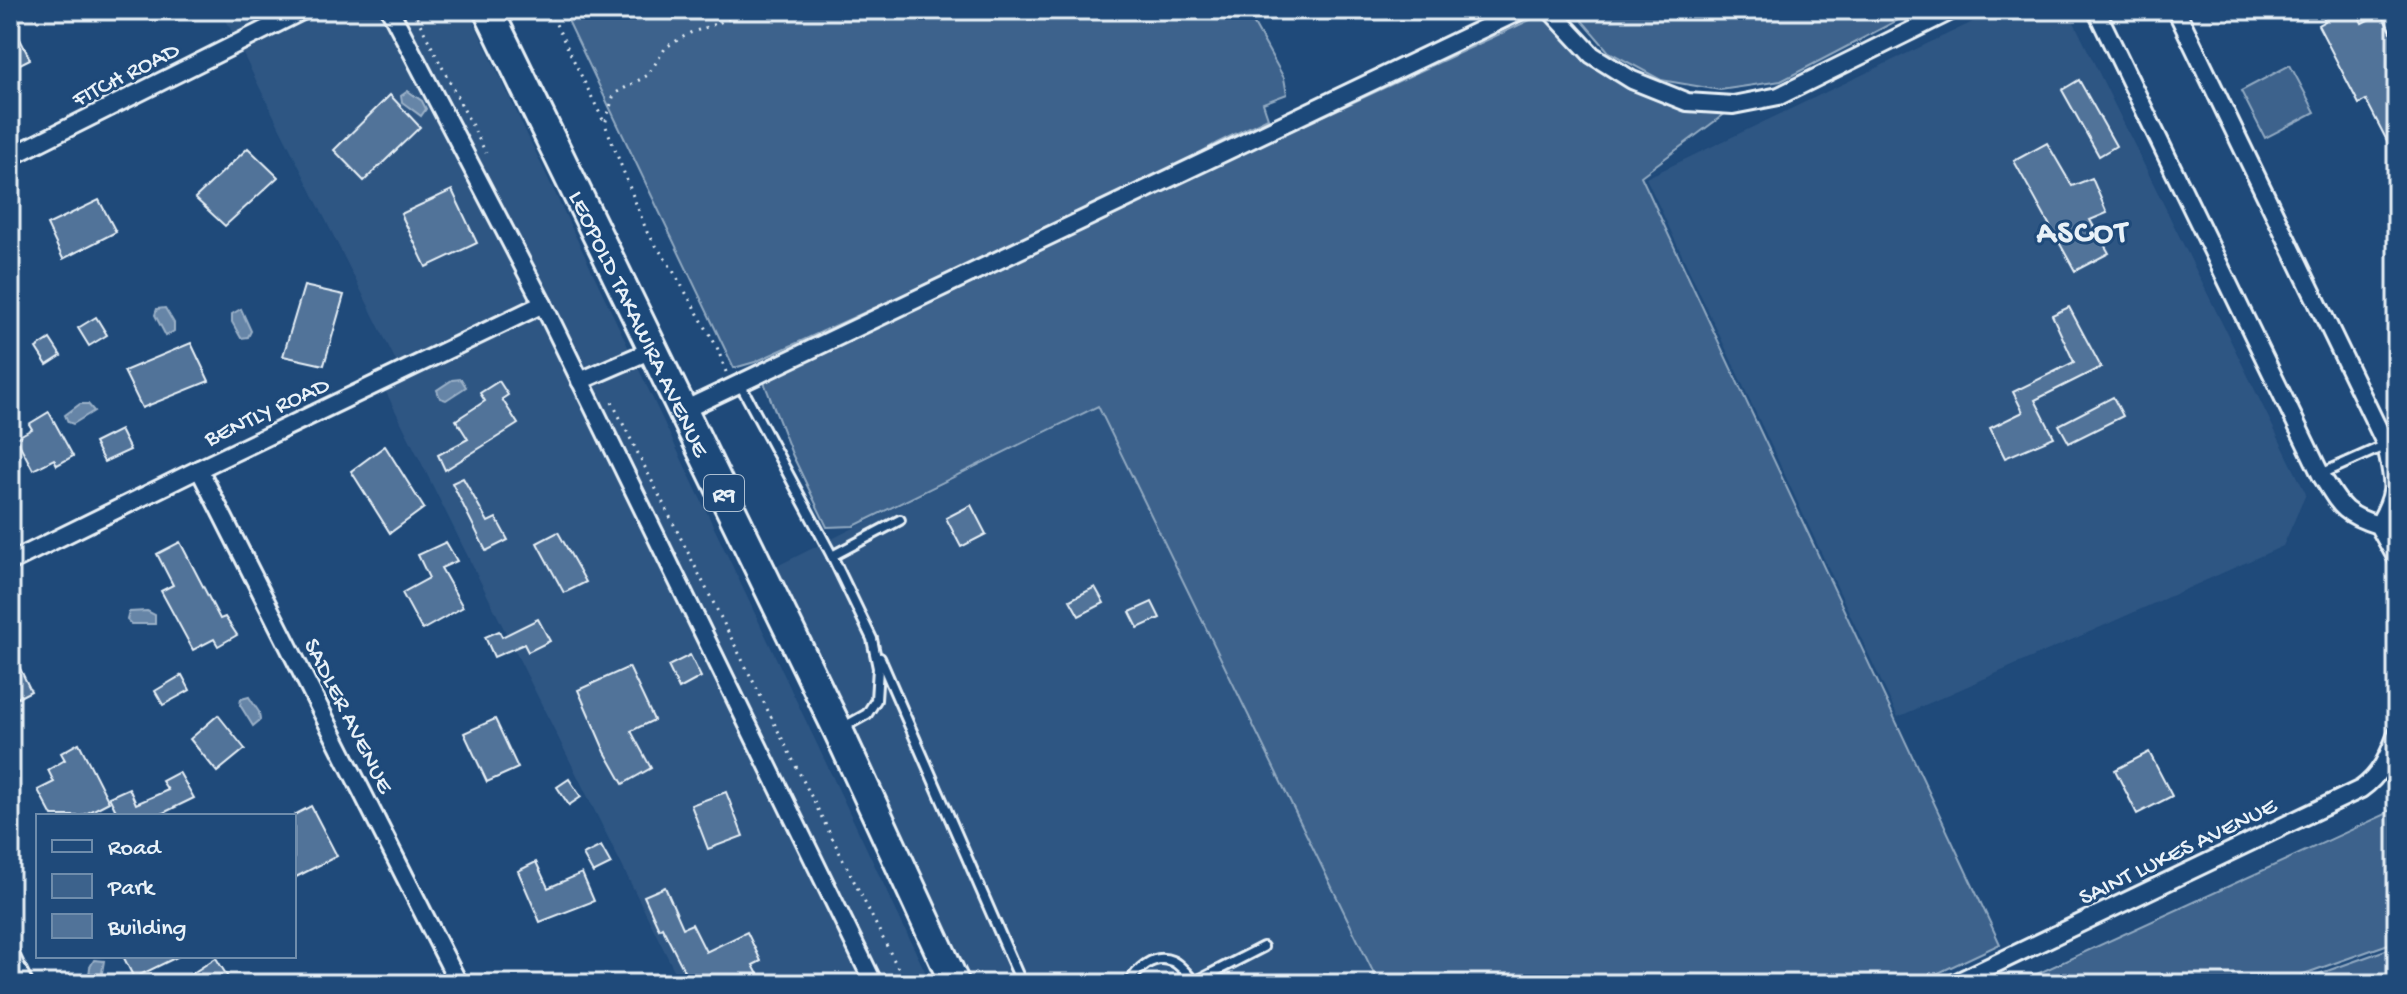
<svg xmlns="http://www.w3.org/2000/svg" width="2407" height="994" viewBox="0 0 2407 994" font-family="'Gochi Hand',sans-serif">
  <style>
    .built { fill: #2e5683 }
    .green { fill: #3c628c; stroke: #92aac2; stroke-width: 2 }
    .water { fill: #6685a7; stroke: #9ab0c7; stroke-width: 2 }
    .building { fill: #517399; stroke: #e8f1f8; stroke-width: 2 }
    .lines { fill: none; stroke-linecap: round; stroke-linejoin: round }
    .service-casing { stroke: #e8f1f8; stroke-width: 14 }
    .minor-casing { stroke: #e8f1f8; stroke-width: 22 }
    .trunk-casing { stroke: #e8f1f8; stroke-width: 34 }
    .path { stroke: #e8f1f8; stroke-width: 3; stroke-dasharray: 2 6; stroke-linecap: butt }
    .service { stroke: #1f4a7a; stroke-width: 8 }
    .minor { stroke: #1f4a7a; stroke-width: 16 }
    .trunk { stroke: #1f4a7a; stroke-width: 28 }
    .labels { text-anchor: middle; stroke-width: 6; stroke-linejoin: round; paint-order: stroke }
    .shield { fill: #1f4a7a; stroke: #acbfd2; stroke-width: 2 }
    .shield-label { font-size: 22px; font-weight: bold; fill: #e8f1f8 }
    .street-label { font-size: 24px; fill: #e8f1f8; stroke: #1f4a7a }
    .district-label { font-size: 32px; font-weight: bold; letter-spacing: 2px; fill: #e8f1f8; stroke: #1f4a7a }
  </style>
  <rect width="100%" height="100%" fill="#1f4a7a"/>
  <filter id="ink" filterUnits="userSpaceOnUse"><feTurbulence type="fractalNoise" baseFrequency=".0125" numOctaves="2"/><feDisplacementMap in="SourceGraphic" scale="16" xChannelSelector="R" yChannelSelector="G"/><feConvolveMatrix kernelMatrix="1 2 1 2 8 2 1 2 1" color-interpolation-filters="sRGB"/></filter>
  <g filter="url(#ink)">
    <g class="built">
      <polygon points="221,10 468,10 931,984 681,984 382,384 402,373"/>
      <polygon points="1998,10 2068,10 2306,494 2283,546 1898,717 1646,178"/>
      <polygon points="1098,407 1378,984 969,984 767,571"/>
    </g>
    <g class="green">
      <polygon points="563,10 1246,10 1284,78 1287,94 1263,103 1268,118 1217,143 1156,178 1053,227 755,362 734,368"/>
      <polygon points="1573,10 1917,10 1781,81 1720,90 1661,80 1609,52"/>
      <polygon points="1545,13 1588,59 1730,110 1641,176 2000,944 1915,984 1379,984 1098,406 854,526 827,527 792,454 762,377"/>
      <polygon points="2290,65 2315,112 2265,138 2241,91"/>
      <polygon points="2397,804 2397,941 2301,975 2290,984 2015,984 2384,815"/>
      <polygon points="2397,946 2397,984 2297,984 2302,980"/>
    </g>
    <g class="water">
      <polygon points="408,91 422,101 426,109 421,116 402,102 401,96"/>
      <polygon points="165,308 174,323 174,331 166,336 155,315 157,309"/>
      <polygon points="241,309 251,331 248,337 241,338 232,322 232,314"/>
      <polygon points="461,379 466,387 446,400 440,398 437,390 452,380"/>
      <polygon points="80,404 88,404 94,411 73,424 68,422 65,415"/>
      <polygon points="147,611 155,615 155,624 131,624 127,620 129,612"/>
      <polygon points="249,697 259,712 260,720 253,726 240,705 241,699"/>
      <polygon points="94,960 104,961 100,984 88,984 90,967"/>
    </g>
    <g class="building">
      <polygon points="2320,10 2356,10 2362,23 2381,13 2397,43 2397,160 2366,100 2359,104 2318,25 2325,21"/>
      <polygon points="10,19 30,59 10,69"/>
      <polygon points="2079,80 2116,146 2099,156 2062,90"/>
      <polygon points="390,95 420,127 364,181 334,150"/>
      <polygon points="2047,143 2072,186 2092,178 2107,213 2090,220 2109,253 2075,271 2014,161"/>
      <polygon points="248,148 278,177 225,226 195,198"/>
      <polygon points="452,190 477,243 426,267 401,214"/>
      <polygon points="99,200 116,232 63,259 47,225"/>
      <polygon points="304,286 344,295 324,365 283,356"/>
      <polygon points="2069,307 2101,367 2035,400 2054,437 2005,458 1990,428 2023,412 2013,392 2074,362 2052,315"/>
      <polygon points="96,317 107,335 89,346 78,328"/>
      <polygon points="50,339 61,356 47,365 36,348"/>
      <polygon points="191,343 209,381 142,408 124,371"/>
      <polygon points="499,381 508,395 502,399 518,424 445,470 438,455 468,439 456,420 485,401 480,393"/>
      <polygon points="2113,397 2123,416 2069,443 2059,425"/>
      <polygon points="49,412 73,456 57,465 54,459 33,470 16,438 32,429 29,424"/>
      <polygon points="120,430 130,450 104,462 94,443"/>
      <polygon points="385,446 424,508 390,533 351,471"/>
      <polygon points="463,478 488,522 496,518 508,540 486,551 452,483"/>
      <polygon points="971,505 986,534 961,547 946,518"/>
      <polygon points="558,532 586,582 564,593 537,543"/>
      <polygon points="180,542 220,619 225,617 237,635 218,646 214,639 193,650 161,591 173,585 157,554"/>
      <polygon points="446,542 457,561 441,568 463,607 422,630 402,593 429,578 418,555"/>
      <polygon points="1095,587 1104,603 1079,616 1070,600"/>
      <polygon points="1152,602 1160,618 1138,628 1130,612"/>
      <polygon points="538,619 550,641 528,652 524,644 494,657 485,637 499,631 502,637"/>
      <polygon points="10,648 31,691 10,702"/>
      <polygon points="690,655 701,677 679,689 668,666"/>
      <polygon points="629,667 654,720 631,731 651,768 623,784 605,752 578,690"/>
      <polygon points="182,675 190,690 163,705 155,691"/>
      <polygon points="218,715 245,749 217,772 190,739"/>
      <polygon points="495,719 518,768 487,782 464,733"/>
      <polygon points="79,743 109,802 82,816 52,816 38,790 54,782 48,770 65,760 61,753"/>
      <polygon points="2149,752 2172,796 2137,814 2115,770"/>
      <polygon points="179,772 194,798 157,816 110,816 117,813 109,797 129,788 136,804 168,790 162,781"/>
      <polygon points="569,779 581,797 569,805 557,787"/>
      <polygon points="726,792 743,836 708,849 691,805"/>
      <polygon points="311,806 337,856 294,878 294,815"/>
      <polygon points="601,846 611,864 593,873 583,855"/>
      <polygon points="536,862 548,888 582,873 594,901 540,922 518,871"/>
      <polygon points="665,887 683,928 692,924 706,952 747,932 761,961 753,965 763,984 691,984 662,927 659,929 644,896"/>
      <polygon points="123,956 179,956 134,978"/>
      <polygon points="216,958 229,979 222,984 196,984 190,975"/>
    </g>
    <g class="lines">
      <defs>
        <g id="service">
          <polyline points="740,384 832,556 872,639 878,668 876,700 867,714 842,728"/>
          <polyline points="2321,474 2397,440"/>
          <polyline points="832,556 900,520"/>
          <polyline points="880,658 1022,984"/>
          <polyline points="1195,982 1263,947"/>
          <path d="M1129,984C1136,970 1153,953 1172,961C1180,964 1190,977 1196,984"/>
          <polyline points="1282,984 1285,982"/>
        </g>
        <g id="minor">
          <polyline points="390,10 543,304 874,984"/>
          <polyline points="1550,10 1592,55 1632,80 1687,102 1733,105 1779,96 1953,10"/>
          <path d="M2096,10L2321,475C2340,505 2342,514 2378,525L2397,559"/>
          <path d="M2176,10L2386,445C2393,482 2399,490 2378,525"/>
          <polyline points="10,157 304,10"/>
          <polyline points="580,381 654,349"/>
          <polyline points="684,410 1522,10"/>
          <polyline points="199,469 459,984"/>
          <polyline points="10,562 199,469 543,304"/>
          <polyline points="10,955 24,984"/>
          <path d="M1953,984L2361,789C2381,775 2388,757 2397,734"/>
        </g>
        <g id="trunk">
          <path id="s1" d="M488,10L838,730L955,984"/>
        </g>
      </defs>
      <use href="#service" class="service-casing"/>
      <use href="#minor" class="minor-casing"/>
      <use href="#trunk" class="trunk-casing"/>
      <g class="path">
        <polyline points="413,10 486,153"/>
        <polyline points="549,10 605,124"/>
        <polyline points="726,372 717,347 672,269 647,232 605,124 614,94 648,75 666,47 690,33 729,19 744,10"/>
        <polyline points="612,402 906,984"/>
        <polyline points="2382,984 2397,977"/>
      </g>
      <use href="#service" class="service"/>
      <use href="#minor" class="minor"/>
      <use href="#trunk" class="trunk"/>
    </g>
  </g>
  <g class="labels">
    <rect class="shield" x="704" y="475" width="40" height="36" rx="6"/>
    <g class="shield-label">
      <text x="724" y="501">R9</text>
    </g>
    <g class="street-label">
      <text transform="translate(125 73) rotate(-27)" y="8">FITCH ROAD</text>
      <text dy="8" stroke="none"><textPath href="#s1" startOffset="348">LEOPOLD TAKAWIRA AVENUE</textPath></text>
      <text transform="translate(266 410) rotate(-25)" y="8">BENTLY ROAD</text>
      <text transform="translate(350 715) rotate(63)" y="8">SADLER AVENUE</text>
      <text transform="translate(2177 850) rotate(-26)" y="8">SAINT LUKES AVENUE</text>
    </g>
    <g class="district-label">
      <text x="2083" y="241">ASCOT</text>
    </g>
  </g>
  <rect width="2407" height="994" fill="none" stroke="#1f4a7a" stroke-width="40"/>
  <rect x="20" y="20" width="2367" height="954" fill="none" stroke="#e8f1f8" stroke-width="3" filter="url(#ink)"/>
  <rect x="36" y="814" width="260" height="144" fill="#1f4a7a" stroke="#6f8dac" stroke-width="2"/>
  <rect x="52" y="840" width="40" height="12" fill="#1f4a7a" stroke="#6f8dac" stroke-width="2"/>
  <text x="108" y="854" font-size="24" fill="#e8f1f8">Road</text>
  <rect x="52" y="874" width="40" height="24" fill="#3c628c" stroke="#6f8dac" stroke-width="2"/>
  <text x="108" y="894" font-size="24" fill="#e8f1f8">Park</text>
  <rect x="52" y="914" width="40" height="24" fill="#517399" stroke="#6f8dac" stroke-width="2"/>
  <text x="108" y="934" font-size="24" fill="#e8f1f8">Building</text>
</svg>
